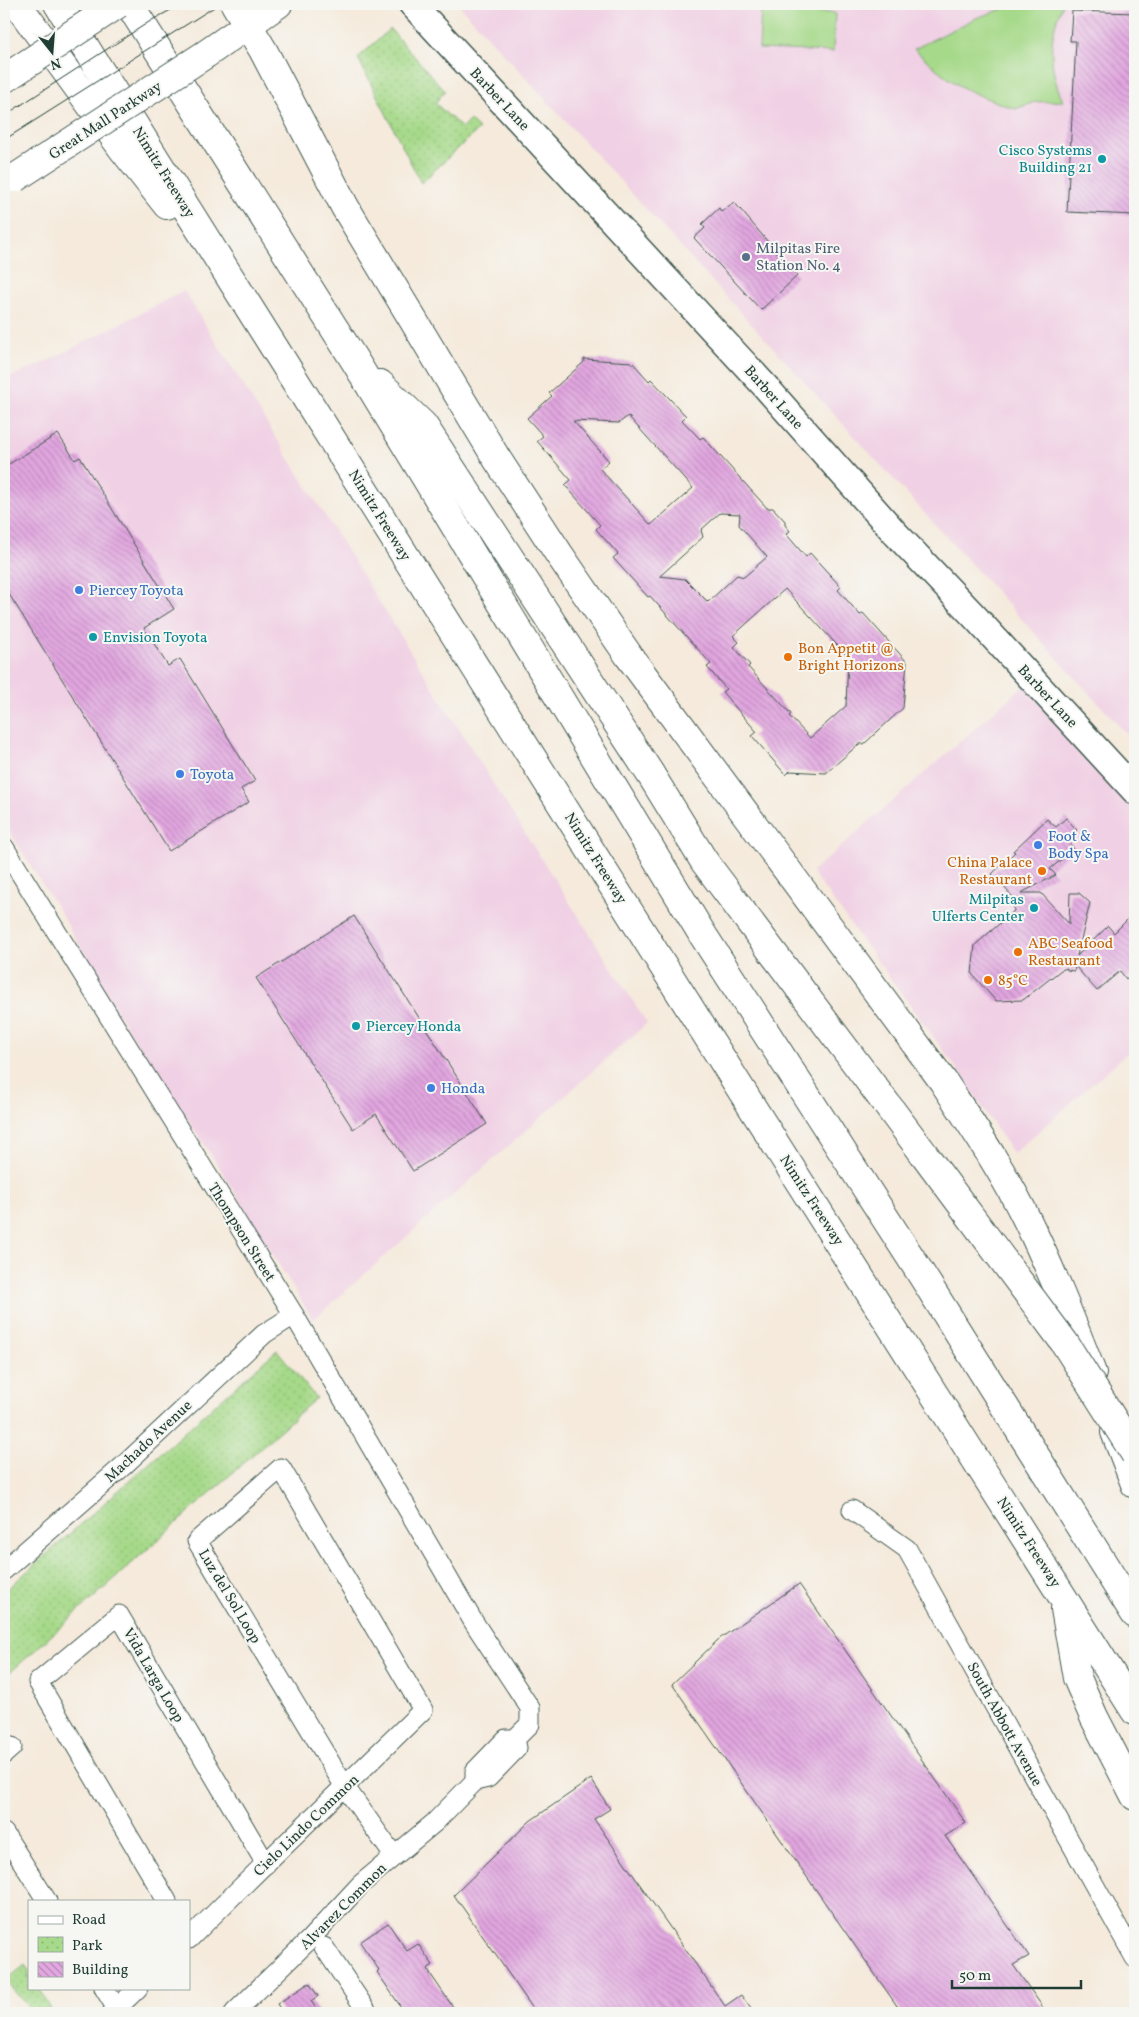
<svg xmlns="http://www.w3.org/2000/svg" width="1139" height="2017" viewBox="0 0 1139 2017" font-family="Vollkorn,serif">
  <style>
    .built { fill: #f0d0e4 }
    .grass { fill: #a6d989; stroke: #628b5e }
    .park { fill: url(#park-dots); stroke: #628b5e }
    .building { fill: url(#building-back-hatch); fill-rule: evenodd }
    .lines { fill: none; stroke-linecap: round; stroke-linejoin: round }
    .street-casing { stroke: #3f574d; stroke-width: 21 }
    .secondary-casing { stroke: #3f574d; stroke-width: 29 }
    .primary-casing { stroke: #3f574d; stroke-width: 30 }
    .highway-casing { stroke: #3f574d; stroke-width: 30 }
    .street { stroke: #fff; stroke-width: 19 }
    .secondary { stroke: #fff; stroke-width: 26 }
    .primary { stroke: #fff; stroke-width: 28 }
    .highway { stroke: #fff; stroke-width: 28 }
    .tram { stroke: #1f3d34; stroke-width: 1 }
    .primary-bridge-casing { stroke: #3f574d; stroke-width: 30; stroke-linecap: butt }
    .highway-bridge-casing { stroke: #3f574d; stroke-width: 30; stroke-linecap: butt }
    .primary-bridge { stroke: #fff; stroke-width: 28 }
    .highway-bridge { stroke: #fff; stroke-width: 28 }
    .culture-dot { fill: #0f9aa8; stroke: #f6f6f2; stroke-width: 2 }
    .service-dot { fill: #5c6f8a; stroke: #f6f6f2; stroke-width: 2 }
    .shop-dot { fill: #3f7fe0; stroke: #f6f6f2; stroke-width: 2 }
    .food-dot { fill: #e8710a; stroke: #f6f6f2; stroke-width: 2 }
    .labels { text-anchor: middle; stroke-width: 4; stroke-linejoin: round; paint-order: stroke }
    .street-label { font-size: 15px; fill: #1f3d34; stroke: #f6f6f2 }
    .culture-label { font-size: 15px; fill: #0d838f; stroke: #f6f6f2; text-anchor: end }
    .service-label { font-size: 15px; fill: #4e5e75; stroke: #f6f6f2; text-anchor: start }
    .shop-label { font-size: 15px; fill: #366cbe; stroke: #f6f6f2; text-anchor: start }
    .food-label { font-size: 15px; fill: #c56008; stroke: #f6f6f2; text-anchor: start }
  </style>
  <defs>
    <pattern id="park-dots" width="8" height="8" patternUnits="userSpaceOnUse" patternTransform="scale(1.25)"><rect width="8" height="8" fill="#a6d989"/><path d="M2 2h.1M6 6h.1" fill="none" stroke="#8ebb77" stroke-width="1.8" stroke-linecap="round"/></pattern>
    <pattern id="building-back-hatch" width="6" height="6" patternUnits="userSpaceOnUse" patternTransform="scale(1.25)"><rect width="6" height="6" fill="#e2a6e0"/><path d="M-1 5l2 2M0 0l6 6M5-1l2 2" fill="none" stroke="#b788b6"/></pattern>
  </defs>
  <rect width="100%" height="100%" fill="#f6f6f2"/>
  <filter id="ink" filterUnits="userSpaceOnUse"><feTurbulence type="fractalNoise" baseFrequency=".02" numOctaves="2"/><feDisplacementMap in="SourceGraphic" scale="10" xChannelSelector="R" yChannelSelector="G"/><feConvolveMatrix kernelMatrix="1 2 1 2 8 2 1 2 1" color-interpolation-filters="sRGB"/></filter>
  <filter id="wash" filterUnits="userSpaceOnUse"><feTurbulence type="fractalNoise" baseFrequency=".0096" numOctaves="4" result="noise"/><feDisplacementMap in="SourceGraphic" scale="20" xChannelSelector="R" yChannelSelector="G"/><feGaussianBlur stdDeviation="1.12" result="paint"/><feColorMatrix in="noise" values="0 0 0 0 0 0 0 0 0 0 0 0 0 0 0 0 0 1.4 0 .05"/><feComposite in="paint" operator="in"/></filter>
  <g filter="url(#wash)">
    <rect width="100%" height="100%" fill="#f5eadb"/>
    <g class="built">
      <polygon points="458,4 1135,4 1135,743 668,233"/>
      <polygon points="184,291 503,799 647,1023 313,1320 218,1165 132,1037 63,917 4,823 4,380 48,361"/>
      <polygon points="1029,681 1135,798 1135,1046 1013,1154 957,1069 812,872"/>
    </g>
    <g class="grass">
      <path d="M1017,4H1063C1048,36 1048,68 1063,101L1035,102L1015,109C997,102 978,96 960,86C943,76 929,62 914,49L976,18Z"/>
      <polygon points="761,10 835,13 833,52 759,49"/>
    </g>
    <g class="park">
      <polygon points="390,29 445,91 435,103 462,128 470,120 479,129 421,183 358,58"/>
      <polygon points="277,1350 316,1398 4,1678 4,1592"/>
      <polygon points="25,1965 29,1971 29,1988 39,1988 53,2013 34,2013 5,1981"/>
    </g>
    <g id="blocks">
      <g class="building">
        <polygon points="1072,11 1135,13 1135,215 1067,212 1076,41 1070,41"/>
        <polygon points="734,202 797,276 761,310 694,238 705,228 702,224 719,208 721,212"/>
        <path d="M584,359L632,362L649,381L651,379L686,416L682,420L700,439L703,437L767,508H773L785,521V525L790,531L786,534L806,557L810,553L841,587L838,590L860,615L863,613L907,662L903,708L864,744H859L826,773L790,771L786,775L752,736L757,732L722,692L726,689L707,667L711,664L650,596L648,597L613,558L618,554L596,529L600,525L565,485L571,480L537,441L543,436L527,418L552,396L549,393L584,362ZM628,416L693,488L651,525L600,469L609,461L573,421L619,423ZM720,513L740,514L739,525L767,557L744,577L737,575L708,602L685,579L660,576L703,537L701,530ZM785,589L848,657L846,706L810,738L789,716L791,714L748,667L750,665L734,647L739,642L733,636Z"/>
        <polygon points="58,434 75,460 80,457 174,609 144,628 168,666 180,659 255,781 241,789 249,802 169,851 4,586 4,467"/>
        <polygon points="1066,818 1077,830 1067,840 1074,849 1050,869 1056,875 1021,893 1041,893 1069,924 1070,893 1079,893 1090,903 1077,956 1108,926 1114,933 1135,912 1135,970 1126,979 1120,971 1097,991 1075,966 1074,971 1067,970 1067,968 1061,970 1023,1000 996,1001 972,974 975,945 1014,911 1012,896 992,874 1015,852 1013,851 1047,819 1056,827"/>
        <polygon points="354,916 487,1124 413,1171 376,1114 353,1129 256,978"/>
        <polygon points="799,1584 966,1823 945,1836 1029,1956 1013,1965 1047,2013 902,2013 672,1684 719,1639"/>
        <polygon points="591,1779 610,1809 594,1819 725,2006 741,1995 754,2013 536,2013 454,1895 530,1821"/>
        <polygon points="388,1923 407,1951 418,1944 433,1965 427,1969 457,2013 405,2013 377,1972 379,1970 360,1942"/>
        <polygon points="309,1983 318,1996 311,2001 319,2013 283,2013 277,2004"/>
      </g>
    </g>
  </g>
  <g filter="url(#ink)">
    <use href="#blocks" fill-opacity="0" stroke="#3f574d" stroke-width="1"/>
    <g class="lines">
      <defs>
        <g id="street">
          <polyline points="4,847 294,1315 473,1621 530,1708 530,1724 515,1739"/>
          <polyline points="852,1510 907,1549 1135,1958"/>
          <polyline points="4,1570 122,1467 264,1334 294,1315"/>
          <polyline points="4,1754 12,1747"/>
          <polyline points="475,1781 475,1771 506,1739 515,1739"/>
          <polyline points="4,1833 47,1901"/>
          <polyline points="167,1901 38,1682 119,1615 266,1864"/>
          <path d="M189,1939C266,1862 345,1786 423,1710L281,1468L197,1541L345,1787L394,1856"/>
          <polyline points="324,1947 368,2013"/>
          <polyline points="104,1988 117,2009"/>
          <polyline points="112,2013 138,1988"/>
          <polyline points="234,2013 310,1939 361,1884 434,1823 475,1781 488,1778 517,1748 515,1739"/>
        </g>
        <polyline id="secondary" points="412,4 764,385 896,534 974,616 1135,791"/>
        <polyline id="primary" points="206,54 278,4"/>
        <g id="highway">
          <polyline points="17,4 122,148 167,205"/>
          <polyline points="58,4 752,1107 1135,1711"/>
          <polyline points="129,4 355,361 701,932 918,1269 1135,1614"/>
          <path d="M235,4L263,50L345,207L497,459L559,554L629,656L943,1081C973,1127 1004,1172 1028,1222C1052,1271 1072,1322 1092,1373"/>
          <polyline points="380,384 423,425 651,775 704,861 924,1154"/>
          <polyline points="1115,1432 1135,1484"/>
          <polyline points="1065,1609 1077,1678 1094,1717 1135,1796"/>
        </g>
      </defs>
      <use href="#street" class="street-casing"/>
      <use href="#secondary" class="secondary-casing"/>
      <use href="#primary" class="primary-casing"/>
      <use href="#highway" class="highway-casing"/>
      <use href="#street" class="street"/>
      <use href="#secondary" class="secondary"/>
      <use href="#primary" class="primary"/>
      <use href="#highway" class="highway"/>
      <g class="tram">
        <polyline points="4,116 152,20 182,4"/>
        <polyline points="4,140 219,4"/>
      </g>
      <defs>
        <g id="primary-bridge">
          <polyline points="4,79 118,4"/>
          <polyline points="15,178 206,54"/>
        </g>
        <polyline id="highway-bridge" points="924,1154 1064,1342 1135,1454"/>
      </defs>
      <use href="#primary-bridge" class="primary-bridge-casing"/>
      <use href="#highway-bridge" class="highway-bridge-casing"/>
      <use href="#primary-bridge" class="primary-bridge"/>
      <use href="#highway-bridge" class="highway-bridge"/>
    </g>
  </g>
  <g class="culture-dot">
    <circle cx="1102" cy="159" r="5"/>
    <circle cx="93" cy="637" r="5"/>
    <circle cx="1034" cy="908" r="5"/>
    <circle cx="356" cy="1026" r="5"/>
  </g>
  <circle class="service-dot" cx="746" cy="257" r="5"/>
  <g class="shop-dot">
    <circle cx="79" cy="590" r="5"/>
    <circle cx="180" cy="774" r="5"/>
    <circle cx="1038" cy="845" r="5"/>
    <circle cx="431" cy="1088" r="5"/>
  </g>
  <g class="food-dot">
    <circle cx="788" cy="657" r="5"/>
    <circle cx="1042" cy="871" r="5"/>
    <circle cx="1018" cy="952" r="5"/>
    <circle cx="988" cy="980" r="5"/>
  </g>
  <g class="labels">
    <g class="street-label">
      <text transform="translate(500 99) rotate(47)" y="5">Barber Lane</text>
      <text transform="translate(105 120) rotate(-33)" y="5">Great Mall Parkway</text>
      <text transform="translate(164 172) rotate(58)" y="5">Nimitz Freeway</text>
      <text transform="translate(774 397) rotate(48)" y="5">Barber Lane</text>
      <text transform="translate(380 515) rotate(58)" y="5">Nimitz Freeway</text>
      <text transform="translate(1048 696) rotate(47)" y="5">Barber Lane</text>
      <text transform="translate(596 858) rotate(58)" y="5">Nimitz Freeway</text>
      <text transform="translate(812 1200) rotate(57)" y="5">Nimitz Freeway</text>
      <text transform="translate(242 1232) rotate(58)" y="5">Thompson Street</text>
      <text transform="translate(148 1441) rotate(-43)" y="5">Machado Avenue</text>
      <text transform="translate(1029 1542) rotate(57)" y="5">Nimitz Freeway</text>
      <text transform="translate(230 1596) rotate(59)" y="5">Luz del Sol Loop</text>
      <text transform="translate(154 1675) rotate(60)" y="5">Vida Larga Loop</text>
      <text transform="translate(1005 1724) rotate(61)" y="5">South Abbott Avenue</text>
      <text transform="translate(306 1825) rotate(-44)" y="5">Cielo Lindo Common</text>
      <text transform="translate(343 1906) rotate(-45)" y="5">Alvarez Common</text>
    </g>
    <g class="culture-label">
      <text x="1092" y="155">Cisco Systems<tspan x="1092" dy="17">Building 21</tspan></text>
      <text x="103" y="642" text-anchor="start">Envision Toyota</text>
      <text x="1024" y="904">Milpitas<tspan x="1024" dy="17">Ulferts Center</tspan></text>
      <text x="366" y="1031" text-anchor="start">Piercey Honda</text>
    </g>
    <g class="service-label">
      <text x="756" y="253">Milpitas Fire<tspan x="756" dy="17">Station No. 4</tspan></text>
    </g>
    <g class="shop-label">
      <text x="89" y="595">Piercey Toyota</text>
      <text x="190" y="779">Toyota</text>
      <text x="1048" y="841">Foot &amp;<tspan x="1048" dy="17">Body Spa</tspan></text>
      <text x="441" y="1093">Honda</text>
    </g>
    <g class="food-label">
      <text x="798" y="653">Bon Appetit @<tspan x="798" dy="17">Bright Horizons</tspan></text>
      <text x="1032" y="867" text-anchor="end">China Palace<tspan x="1032" dy="17">Restaurant</tspan></text>
      <text x="1028" y="948">ABC Seafood<tspan x="1028" dy="17">Restaurant</tspan></text>
      <text x="998" y="985">85°C</text>
    </g>
  </g>
  <rect width="1139" height="2017" fill="none" stroke="#f6f6f2" stroke-width="20"/>
  <rect x="28" y="1900" width="162" height="90" fill="#f6f6f2" stroke="#a0aca6"/>
  <rect x="38" y="1916" width="25" height="8" fill="#ffffff" stroke="#a0aca6"/>
  <text x="72" y="1924" font-size="15" fill="#1f3d34">Road</text>
  <rect x="38" y="1937" width="25" height="15" fill="url(#park-dots)" stroke="#a0aca6"/>
  <text x="72" y="1950" font-size="15" fill="#1f3d34">Park</text>
  <rect x="38" y="1962" width="25" height="15" fill="url(#building-back-hatch)" stroke="#a0aca6"/>
  <text x="72" y="1974" font-size="15" fill="#1f3d34">Building</text>
  <g transform="translate(52 52) rotate(163)" stroke="#f6f6f2" stroke-width="4" paint-order="stroke">
  <path d="M0-4L9 19L0 12L-9 19Z" fill="#1f3d34"/>
  <text y="-8" font-size="14" font-weight="bold" text-anchor="middle" fill="#1f3d34">N</text>
  </g>
  <path d="M952 1980v8h129v-8" fill="none" stroke="#1f3d34" stroke-width="2.5"/>
  <text x="959" y="1980" font-size="15" fill="#1f3d34" stroke="#f6f6f2" stroke-width="4" paint-order="stroke">50 m</text>
</svg>
